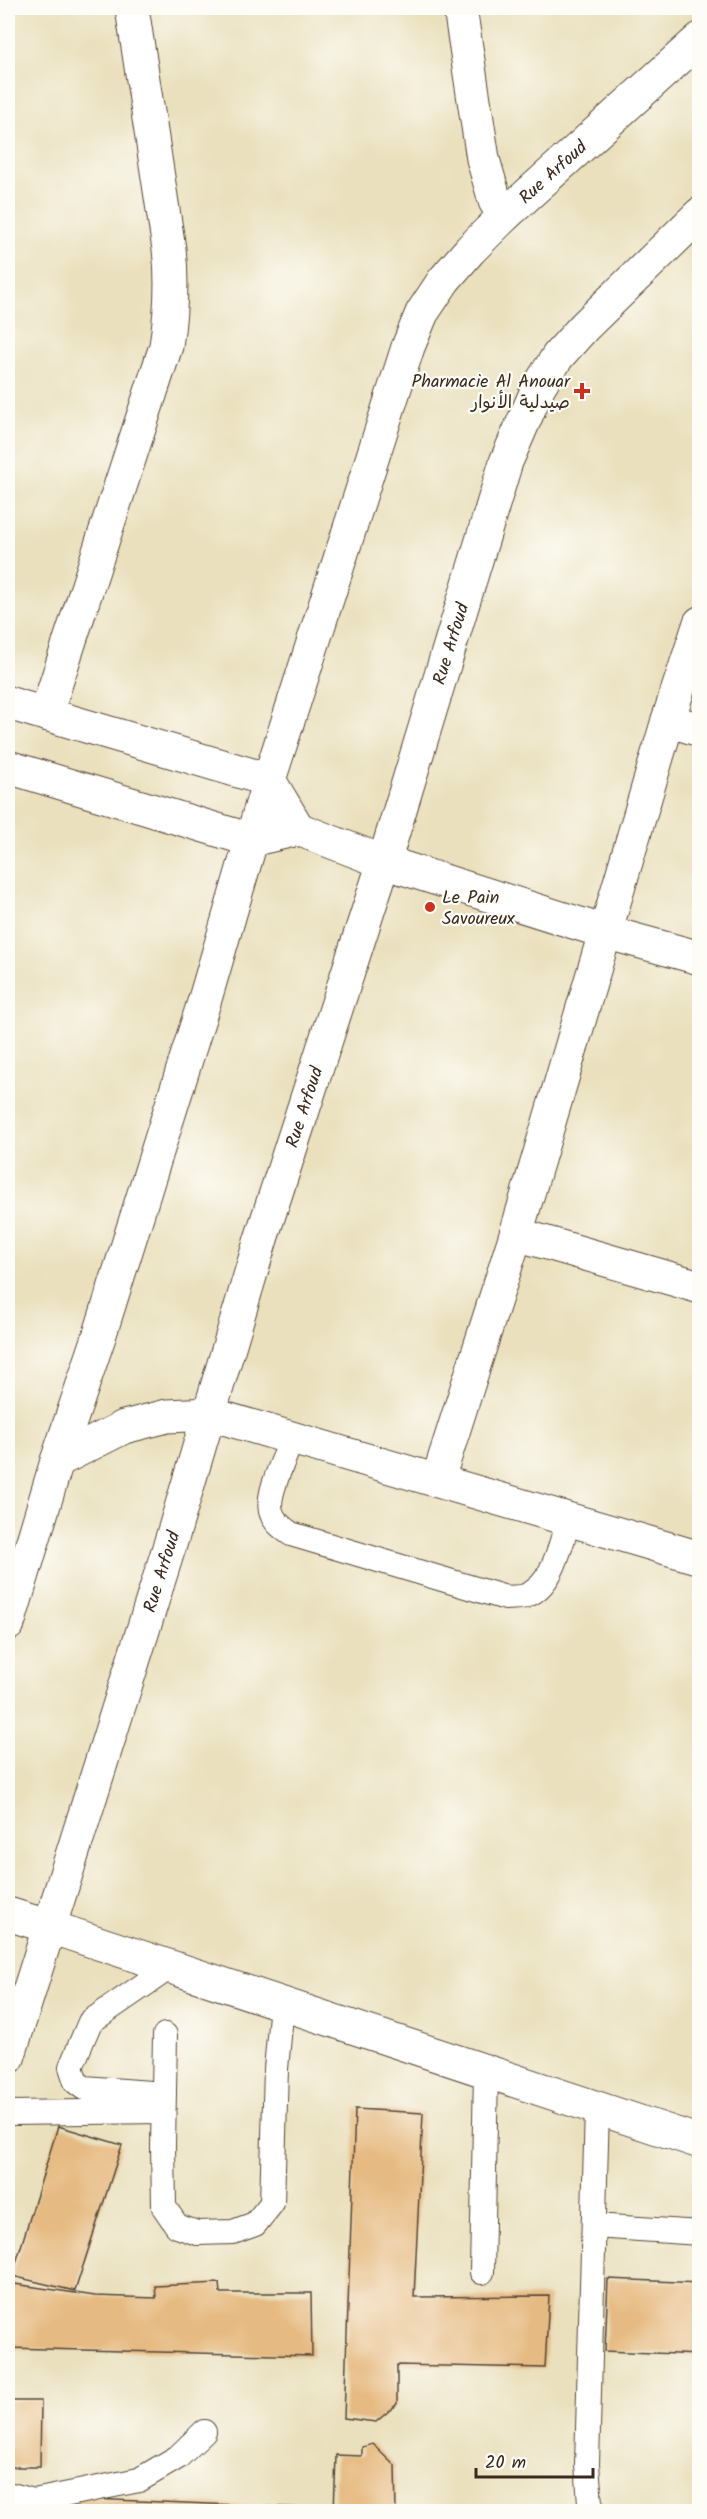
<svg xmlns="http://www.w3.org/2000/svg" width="707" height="2519" viewBox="0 0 707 2519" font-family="Kalam,'Playpen Sans Arabic',sans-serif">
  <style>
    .building { fill: #e6bb83 }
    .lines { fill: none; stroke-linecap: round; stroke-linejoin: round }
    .service-casing { stroke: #554536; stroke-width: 26 }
    .minor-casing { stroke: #554536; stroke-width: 35 }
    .tertiary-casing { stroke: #554536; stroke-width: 35 }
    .service { stroke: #fff; stroke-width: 24 }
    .minor { stroke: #fff; stroke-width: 33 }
    .tertiary { stroke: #fff; stroke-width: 33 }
    .poi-dot { fill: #c8321e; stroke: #fdfcf7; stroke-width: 2 }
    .labels { text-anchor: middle; stroke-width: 4.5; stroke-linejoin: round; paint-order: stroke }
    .street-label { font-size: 18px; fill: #3b2a1e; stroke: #fdfcf7 }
    .poi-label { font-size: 18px; fill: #3b2a1e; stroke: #fdfcf7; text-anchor: end }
  </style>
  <rect width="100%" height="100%" fill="#fdfcf7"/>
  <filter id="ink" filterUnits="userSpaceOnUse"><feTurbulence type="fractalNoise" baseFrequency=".0167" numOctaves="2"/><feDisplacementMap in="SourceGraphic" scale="12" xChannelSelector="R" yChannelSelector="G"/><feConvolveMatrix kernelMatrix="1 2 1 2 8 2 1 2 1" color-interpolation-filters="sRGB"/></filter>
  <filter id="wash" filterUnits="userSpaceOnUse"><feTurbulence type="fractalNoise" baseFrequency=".008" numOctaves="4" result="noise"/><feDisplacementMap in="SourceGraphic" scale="24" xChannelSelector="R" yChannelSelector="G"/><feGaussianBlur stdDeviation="1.35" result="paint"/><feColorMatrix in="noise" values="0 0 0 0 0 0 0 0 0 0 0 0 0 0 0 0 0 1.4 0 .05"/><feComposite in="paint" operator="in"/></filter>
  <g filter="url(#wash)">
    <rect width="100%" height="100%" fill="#eae0bd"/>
    <g id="blocks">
      <g class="building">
        <polygon points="355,2109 423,2113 414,2297 549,2296 545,2368 397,2365 397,2404 376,2422 344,2418"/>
        <polygon points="58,2126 122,2145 75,2291 12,2276"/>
        <polygon points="608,2279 700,2283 700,2355 605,2351"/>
        <polygon points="8,2283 95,2296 156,2298 155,2286 219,2283 220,2293 311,2293 312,2356 8,2348"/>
        <polygon points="8,2401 41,2401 40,2467 8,2467"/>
        <polygon points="373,2444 395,2465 396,2512 334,2512 336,2455 362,2456 362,2447"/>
        <polygon points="67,2498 304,2508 304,2512 67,2512"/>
      </g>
    </g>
  </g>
  <g filter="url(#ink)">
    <use href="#blocks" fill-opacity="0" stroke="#554536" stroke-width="1.5"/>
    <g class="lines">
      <defs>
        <g id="service">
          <path d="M293,1437C286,1455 264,1498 272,1514C275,1523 284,1529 291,1534L506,1598C512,1597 520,1598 525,1596C554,1586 560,1544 569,1519"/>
          <polyline points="165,2035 163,2146 164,2207 177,2226 197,2233 233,2232 255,2224 272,2203 276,2069 282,2004"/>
          <polyline points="164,2094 84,2088 76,2082 71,2067 90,2022 170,1967"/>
          <polyline points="8,2113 163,2111"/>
          <polyline points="594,2226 700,2233"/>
          <polyline points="482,2272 486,2072"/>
          <polyline points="8,2494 34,2501 139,2480 178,2457 204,2432"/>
          <polyline points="595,2512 590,2503 587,2464 597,2108"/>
        </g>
        <g id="minor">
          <polyline points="460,8 483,159 495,201 504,216"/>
          <polyline points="8,703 269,780 298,829"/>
          <path d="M46,714L166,346C171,312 173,282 169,249L132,8"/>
          <polyline points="668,720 700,730"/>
          <polyline points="8,767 251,840 298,829 384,862 605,932 700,958"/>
          <polyline points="516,1234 700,1287"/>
          <polyline points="57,1461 124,1427 167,1416 210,1414 700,1558"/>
          <polyline points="438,1479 516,1234 668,720 700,623"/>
          <polyline points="50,1927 700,2142"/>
        </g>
        <g id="tertiary">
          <path id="s1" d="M8,1624L57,1461L99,1337L205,999L269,780L408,347L422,313L444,280L470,250L504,216L700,39"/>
          <polyline points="8,1914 50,1927"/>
          <path id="s2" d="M8,2058L173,1535L261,1239L384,862L506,462L539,386L558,356L584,327L700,214"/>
        </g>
      </defs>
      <use href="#service" class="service-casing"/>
      <use href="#minor" class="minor-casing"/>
      <use href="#tertiary" class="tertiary-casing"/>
      <use href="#service" class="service"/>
      <use href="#minor" class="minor"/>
      <use href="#tertiary" class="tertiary"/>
    </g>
  </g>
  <g class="poi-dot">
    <path d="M579 382h6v6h6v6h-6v6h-6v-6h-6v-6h6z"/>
    <circle cx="430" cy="907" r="6"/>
  </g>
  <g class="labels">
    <g class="street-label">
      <text dy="6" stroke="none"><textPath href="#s1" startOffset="1568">Rue Arfoud</textPath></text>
      <text dy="6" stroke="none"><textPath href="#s2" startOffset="1482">Rue Arfoud</textPath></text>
      <text dy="6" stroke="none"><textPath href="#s2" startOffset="996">Rue Arfoud</textPath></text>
      <text dy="6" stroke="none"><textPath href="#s2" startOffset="510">Rue Arfoud</textPath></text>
    </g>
    <g class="poi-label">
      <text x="570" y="387">Pharmacie Al Anouar<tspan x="570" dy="21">صيدلية الأنوار</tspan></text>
      <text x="442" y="903" text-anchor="start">Le Pain<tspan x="442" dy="21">Savoureux</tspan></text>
    </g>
  </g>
  <rect width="707" height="2519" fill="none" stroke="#fdfcf7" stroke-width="30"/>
  <path d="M476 2468v9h117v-9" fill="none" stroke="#3b2a1e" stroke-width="3"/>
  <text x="485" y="2468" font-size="18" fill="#3b2a1e" stroke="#fdfcf7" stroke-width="4.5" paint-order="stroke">20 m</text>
</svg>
